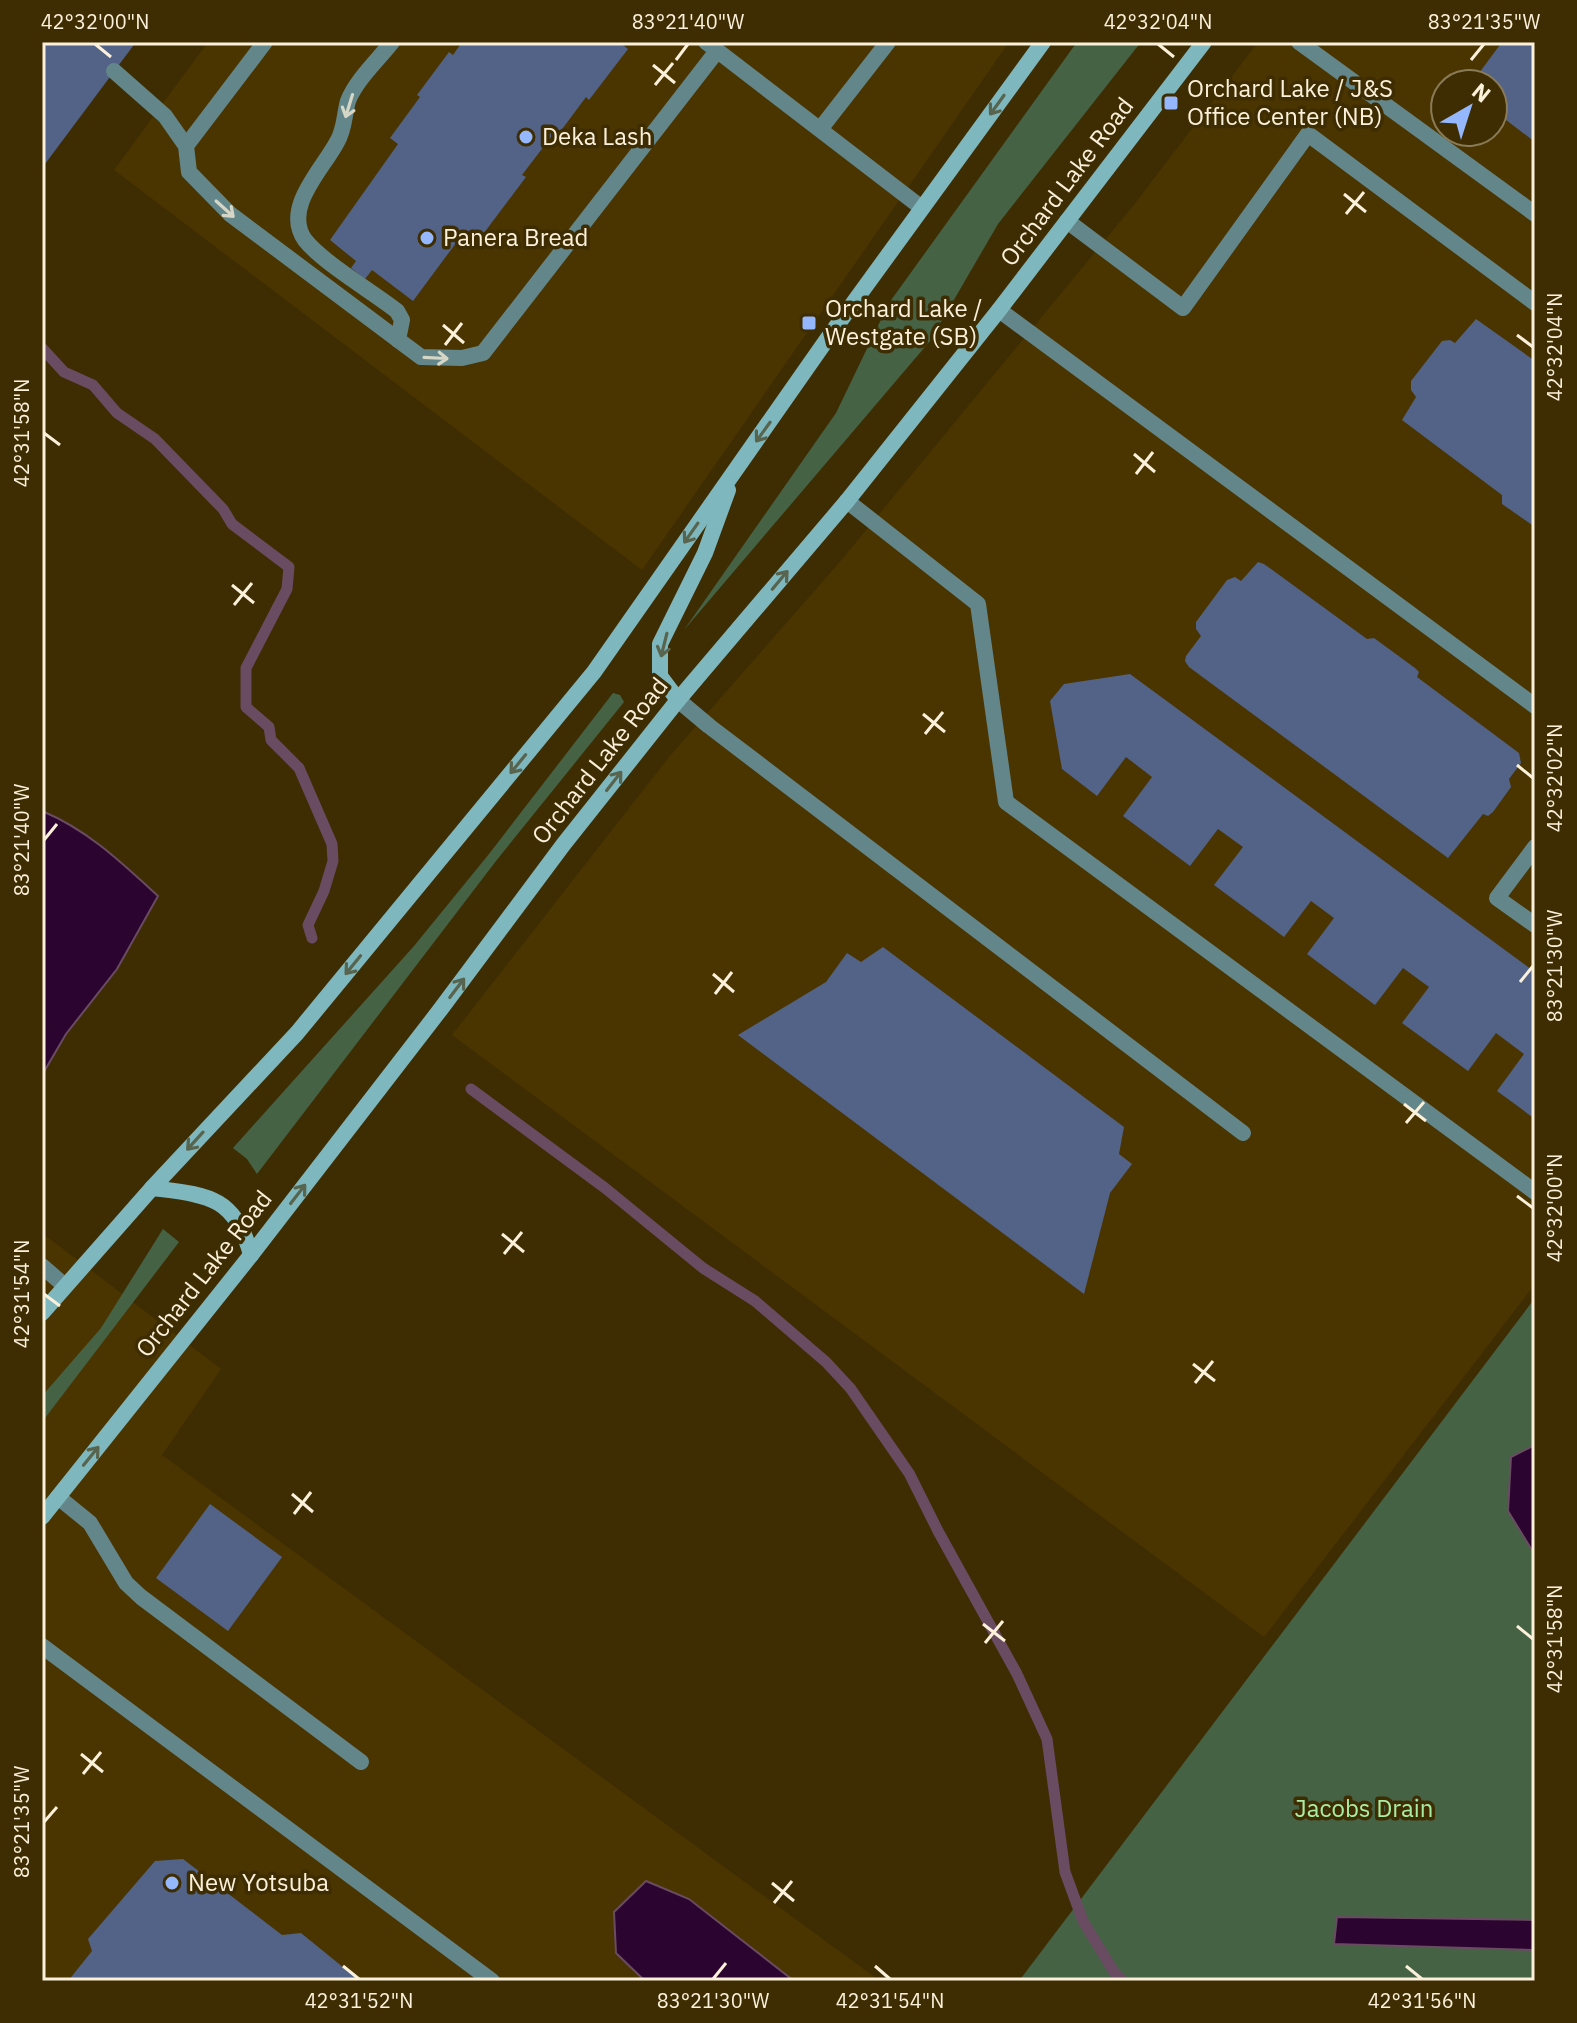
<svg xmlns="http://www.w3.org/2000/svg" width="1577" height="2023" viewBox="0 0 1577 2023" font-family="'IBM Plex Sans',sans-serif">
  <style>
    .built { fill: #4a3500; fill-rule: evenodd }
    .green { fill: #466245 }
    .water { fill: #2b042f; stroke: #694b62; stroke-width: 2 }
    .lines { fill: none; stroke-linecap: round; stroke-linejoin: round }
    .stream { stroke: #694b62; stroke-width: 11 }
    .building { fill: #526387 }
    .service { stroke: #63868a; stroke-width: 16 }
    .secondary { stroke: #7eb7bd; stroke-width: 16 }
    .oneway { stroke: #58644d }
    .oneway2 { stroke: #d5d6c6 }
    .ticks { fill: none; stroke: #fbf0da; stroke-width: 3 }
    .poi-dot { fill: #94b7fd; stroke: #3e2d02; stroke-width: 3 }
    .labels { text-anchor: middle; stroke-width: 7; stroke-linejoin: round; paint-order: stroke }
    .poi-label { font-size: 24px; fill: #fbf0da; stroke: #3e2d02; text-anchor: start }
    .street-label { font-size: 24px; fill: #fbf0da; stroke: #3e2d02 }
    .park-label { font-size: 24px; fill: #a8eda7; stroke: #3e2d02 }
    .neatline { fill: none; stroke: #fbf0da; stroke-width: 3 }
    .ticks-label { font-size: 20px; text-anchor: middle; fill: #fbf0da }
  </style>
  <rect width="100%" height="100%" fill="#3e2d02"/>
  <g class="built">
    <polygon points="208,42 1009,42 642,570 114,170"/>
    <path d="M1258,42H1535V1284L1264,1637L452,1035L669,757L838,564L1133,206ZM1445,84H1493V132H1445Z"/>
    <polygon points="42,1233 221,1369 162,1455 880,1981 42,1981"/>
  </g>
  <g class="green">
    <polygon points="1077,42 1141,42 998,224 930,341 684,630 836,413 889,303"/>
    <polygon points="613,693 620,695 624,702 496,861 257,1174 247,1159 233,1148 414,946 489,854"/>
    <polygon points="163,1229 179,1242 42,1422 42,1396 101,1328"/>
    <polygon points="1535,1298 1535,1981 1019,1981"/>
  </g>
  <g class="water">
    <path d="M42,811C88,830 122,863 158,896L117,969L66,1034L42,1075Z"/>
    <polygon points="1535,1445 1535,1555 1508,1511 1511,1457"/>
    <polygon points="646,1881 689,1899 794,1981 645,1981 616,1953 614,1912"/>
    <polygon points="1337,1917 1535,1920 1535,1950 1334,1944"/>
  </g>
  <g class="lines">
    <g class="stream">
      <polyline points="42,348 64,372 93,385 117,413 155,439 223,509 232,524 289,567 287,589 246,668 246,707 269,727 271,740 299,768 332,844 333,861 324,891 308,925 312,938"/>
      <polyline points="471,1089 605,1188 703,1268 755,1301 826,1362 851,1389 909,1473 938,1531 1017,1674 1047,1739 1065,1872 1083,1921 1114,1972 1123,1981"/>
    </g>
  </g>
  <g class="building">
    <polygon points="42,42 136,42 42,168"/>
    <polygon points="462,42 619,42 628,49 589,100 586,97 557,136 554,133 522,175 526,177 472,249 463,243 460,246 456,243 413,301 372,270 365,279 351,268 356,261 330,240 398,144 390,138 420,97 417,95 449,52 453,55"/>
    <polygon points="1502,42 1535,42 1535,142 1493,110 1493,84 1471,84"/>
    <polygon points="1476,319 1535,361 1535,527 1502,504 1502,495 1402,420 1416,397 1411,390 1411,381 1442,341 1450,340 1455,343"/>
    <polygon points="1258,562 1264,564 1367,639 1374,638 1415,668 1419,672 1417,677 1519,753 1521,763 1509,779 1511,787 1493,812 1488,816 1483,814 1448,858 1189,667 1185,661 1186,656 1201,636 1196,629 1196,622 1227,580 1235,577 1241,581"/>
    <polygon points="1130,674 1535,972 1535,1119 1497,1091 1524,1054 1496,1033 1468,1071 1402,1023 1429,987 1403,968 1375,1005 1307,954 1334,918 1311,901 1284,937 1214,885 1243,847 1218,829 1190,866 1123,816 1152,777 1126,757 1097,796 1062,769 1050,701 1064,684"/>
    <polygon points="883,947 1124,1127 1119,1154 1132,1164 1110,1193 1084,1294 738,1035 826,982 847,953 861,962"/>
    <polygon points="210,1504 282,1557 228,1631 156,1578"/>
    <polygon points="183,1859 282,1935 301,1933 360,1981 68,1981 92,1951 88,1939 155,1861"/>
  </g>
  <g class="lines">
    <g class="service">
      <path d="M392,42C378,60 356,80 348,101C344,115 345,129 337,142C323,169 282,208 305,240C322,262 373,292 397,311L402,320L398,340"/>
      <polyline points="706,42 922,208"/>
      <polyline points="1299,42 1535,214"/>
      <polyline points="114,71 165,116 186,146 189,172 230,214 421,357 462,358 483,353 717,51"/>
      <polyline points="821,128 888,42"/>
      <polyline points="186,146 265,42"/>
      <polyline points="1067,221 1183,308 1308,134 1535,303"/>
      <polyline points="999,310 1535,706"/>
      <polyline points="847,501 978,604 1006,802 1535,1192"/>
      <polyline points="678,700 709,726 1243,1133"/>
      <polyline points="1535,847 1497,898 1535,925"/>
      <polyline points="42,1266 65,1286"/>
      <polyline points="58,1497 90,1523 126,1583 141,1597 361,1762"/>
      <polyline points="42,1646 492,1981"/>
    </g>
    <g class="secondary">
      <polyline points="678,700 660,676 660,644 705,553 728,490"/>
      <path d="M152,1188C206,1195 235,1195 251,1255"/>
      <polyline points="42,1313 152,1188 297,1033 594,672 830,335 1043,42"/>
      <polyline points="42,1517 251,1255 440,1010 563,845 678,700 847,501 999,310 1204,42"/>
    </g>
  </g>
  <defs><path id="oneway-shaft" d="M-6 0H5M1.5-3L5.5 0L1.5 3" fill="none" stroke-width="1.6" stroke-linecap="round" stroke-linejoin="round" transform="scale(2)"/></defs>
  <g class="oneway">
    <use href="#oneway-shaft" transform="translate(997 105) rotate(126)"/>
    <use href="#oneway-shaft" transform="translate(763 432) rotate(126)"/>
    <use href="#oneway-shaft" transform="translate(691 533) rotate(125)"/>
    <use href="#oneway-shaft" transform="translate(780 580) rotate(-50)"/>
    <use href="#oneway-shaft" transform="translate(664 645) rotate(104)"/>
    <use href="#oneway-shaft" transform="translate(518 764) rotate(129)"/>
    <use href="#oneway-shaft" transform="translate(614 781) rotate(-52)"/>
    <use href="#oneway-shaft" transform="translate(353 965) rotate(129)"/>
    <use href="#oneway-shaft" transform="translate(457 988) rotate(-53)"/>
    <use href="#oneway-shaft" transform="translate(195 1141) rotate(132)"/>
    <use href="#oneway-shaft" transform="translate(298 1194) rotate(-52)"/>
    <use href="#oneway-shaft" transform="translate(91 1456) rotate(-51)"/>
  </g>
  <g class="oneway2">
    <use href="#oneway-shaft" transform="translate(349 106) rotate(107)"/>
    <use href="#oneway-shaft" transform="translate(225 209) rotate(42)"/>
    <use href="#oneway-shaft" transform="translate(436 358) rotate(3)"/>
  </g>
  <path class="ticks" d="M95,44L111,57M1158,44L1174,57M676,60L688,44M1471,60L1484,44M653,65L675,83M655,85L673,63M1344,194L1366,212M1346,214L1364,192M443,325L464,343M1517,335L1533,347M445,345L462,323M44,433L60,445M1134,454L1155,472M1136,474L1153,452M232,585L254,603M234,605L252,583M923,714L945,732M925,734L943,712M1517,765L1533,778M44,840L57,824M713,974L734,992M1520,982L1533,966M715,994L732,972M1404,1104L1426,1121M1406,1123L1424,1102M1517,1196L1533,1208M502,1234L524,1252M504,1254L522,1232M44,1294L60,1306M1193,1364L1215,1381M1195,1383L1213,1361M292,1494L313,1512M294,1514L311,1492M983,1624L1005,1641M1517,1626L1533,1639M985,1643L1003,1621M81,1754L103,1772M83,1774L101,1752M44,1822L57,1807M772,1883L794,1901M774,1903L792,1881M343,1966L359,1979M875,1966L890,1979M1406,1966L1422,1979M713,1979L726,1963"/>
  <g class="poi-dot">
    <rect x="1163" y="95" width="16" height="16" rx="4"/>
    <circle cx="526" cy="137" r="8"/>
    <circle cx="427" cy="238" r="8"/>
    <rect x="801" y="315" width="16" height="16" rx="4"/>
    <circle cx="172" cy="1883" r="8"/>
  </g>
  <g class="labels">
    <g class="poi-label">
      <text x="1187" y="97">Orchard Lake / J&amp;S<tspan x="1187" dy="28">Office Center (NB)</tspan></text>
      <text x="542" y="145">Deka Lash</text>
      <text x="443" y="246">Panera Bread</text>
      <text x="825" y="317">Orchard Lake /<tspan x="825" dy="28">Westgate (SB)</tspan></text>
      <text x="188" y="1891">New Yotsuba</text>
    </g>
    <g class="street-label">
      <text transform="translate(1067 182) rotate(-53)" y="8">Orchard Lake Road</text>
      <text transform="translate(600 761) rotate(-52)" y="8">Orchard Lake Road</text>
      <text transform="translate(204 1274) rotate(-52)" y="8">Orchard Lake Road</text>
    </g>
    <g class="park-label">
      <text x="1364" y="1817">Jacobs Drain</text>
    </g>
  </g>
  <rect width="1577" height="2023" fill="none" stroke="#3e2d02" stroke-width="88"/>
  <g transform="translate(1469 108) rotate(39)"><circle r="38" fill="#3e2d02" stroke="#8a7b58" stroke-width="2"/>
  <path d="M0-6L14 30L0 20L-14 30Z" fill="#94b7fd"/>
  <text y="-12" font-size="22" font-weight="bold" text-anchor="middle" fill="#fbf0da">N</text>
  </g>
  <rect x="44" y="44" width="1489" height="1935" class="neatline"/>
  <g class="ticks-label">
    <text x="95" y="29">42°32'00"N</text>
    <text x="688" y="29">83°21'40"W</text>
    <text x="1158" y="29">42°32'04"N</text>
    <text x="1484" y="29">83°21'35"W</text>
    <text transform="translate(1555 347) rotate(-90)" y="7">42°32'04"N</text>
    <text transform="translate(22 433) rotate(-90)" y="7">42°31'58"N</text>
    <text transform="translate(1555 778) rotate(-90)" y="7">42°32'02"N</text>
    <text transform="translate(22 840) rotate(-90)" y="7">83°21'40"W</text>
    <text transform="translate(1555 966) rotate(-90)" y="7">83°21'30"W</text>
    <text transform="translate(1555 1208) rotate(-90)" y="7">42°32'00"N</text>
    <text transform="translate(22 1294) rotate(-90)" y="7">42°31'54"N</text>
    <text transform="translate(1555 1639) rotate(-90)" y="7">42°31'58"N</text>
    <text transform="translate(22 1822) rotate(-90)" y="7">83°21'35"W</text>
    <text x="359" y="2008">42°31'52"N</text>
    <text x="713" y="2008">83°21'30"W</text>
    <text x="890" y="2008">42°31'54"N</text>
    <text x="1422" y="2008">42°31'56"N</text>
  </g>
</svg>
